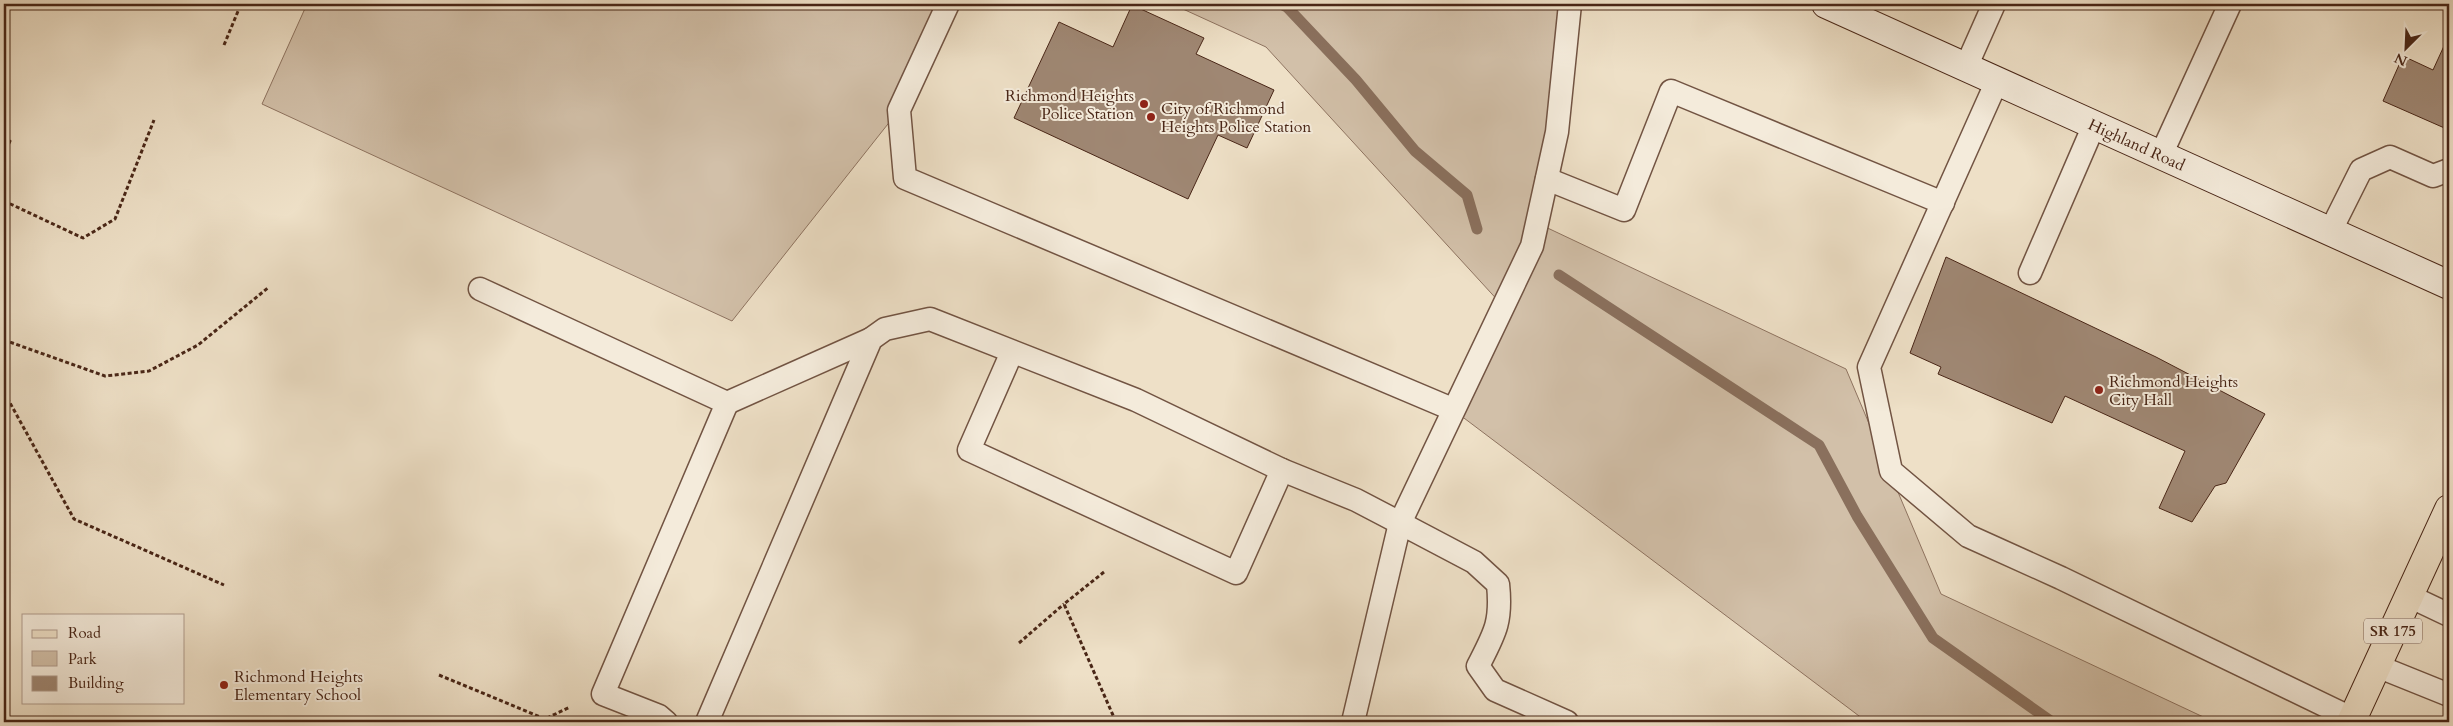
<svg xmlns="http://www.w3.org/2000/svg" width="2453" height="726" viewBox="0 0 2453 726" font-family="Cardo,serif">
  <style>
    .green { fill: #d2c0a9; stroke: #8e7360 }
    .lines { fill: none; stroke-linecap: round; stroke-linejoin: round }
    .stream { stroke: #8a705d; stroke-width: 11 }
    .building { fill: #9f8773; stroke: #492617 }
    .lane-casing { stroke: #725443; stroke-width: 25 }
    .secondary-casing { stroke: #492617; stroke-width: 30 }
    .primary-casing { stroke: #492617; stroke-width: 30 }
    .path { stroke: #492617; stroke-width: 3; stroke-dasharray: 4 2.5; stroke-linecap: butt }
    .lane { stroke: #f4ebdb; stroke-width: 22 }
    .secondary { stroke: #f4ebdb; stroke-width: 28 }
    .primary { stroke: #eee0c7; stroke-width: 28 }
    .poi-dot { fill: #8f2418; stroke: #f4ebdb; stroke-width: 2 }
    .labels { text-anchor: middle; stroke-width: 4; stroke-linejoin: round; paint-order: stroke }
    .shield { fill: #f4ebdb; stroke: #7c6152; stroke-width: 1 }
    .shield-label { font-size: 15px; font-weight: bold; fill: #492617 }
    .poi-label { font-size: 16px; fill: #492617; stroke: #f4ebdb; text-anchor: start }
    .street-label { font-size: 16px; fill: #492617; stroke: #f4ebdb }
  </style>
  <rect width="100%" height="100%" fill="#eee0c7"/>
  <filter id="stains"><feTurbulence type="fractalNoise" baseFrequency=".004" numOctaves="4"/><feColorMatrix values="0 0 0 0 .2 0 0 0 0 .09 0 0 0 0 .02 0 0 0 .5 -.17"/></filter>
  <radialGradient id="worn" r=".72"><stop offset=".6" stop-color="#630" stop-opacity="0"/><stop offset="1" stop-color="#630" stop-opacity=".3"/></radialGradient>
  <g class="green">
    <polygon points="307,4 948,4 899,110 732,321 262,104"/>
    <polygon points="1172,4 1570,4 1537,223 1846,369 1941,594 2214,722 1867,722 1452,409 1502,305 1266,47"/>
  </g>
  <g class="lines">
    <g class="stream">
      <polyline points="1281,4 1287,7 1356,80 1415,151 1467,195 1477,229"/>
      <polyline points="1559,275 1819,445 1857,516 1933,638 2052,722"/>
    </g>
  </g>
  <g class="building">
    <polygon points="1132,5 1204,38 1196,54 1274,90 1247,148 1218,135 1188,199 1014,118 1059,22 1113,47"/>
    <polygon points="2449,35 2449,130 2383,101 2403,56 2433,70"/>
    <polygon points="1946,257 2156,357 2265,414 2226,483 2215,486 2192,522 2159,508 2185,451 2065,396 2052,423 1938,374 1941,367 1910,353"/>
  </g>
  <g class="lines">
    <defs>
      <g id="lane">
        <polyline points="948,4 899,110 905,178 1452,409"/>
        <polyline points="1966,67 1994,4"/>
        <polyline points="1997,81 1869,367 1891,471 1968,536 2061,578 2353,719"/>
        <polyline points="2161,155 2230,4"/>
        <polyline points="1547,179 1624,210 1671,91 1943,203"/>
        <polyline points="2330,232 2361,170 2390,157 2433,176 2449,170"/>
        <polyline points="2030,273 2094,125"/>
        <polyline points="480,289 727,403 603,694 659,716 666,722"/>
        <polyline points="1012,352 969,450 1236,573 1282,470"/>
        <polyline points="727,403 871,339"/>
        <polyline points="2409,596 2449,615"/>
        <polyline points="2377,666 2449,695"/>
        <polyline points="707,722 871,339 885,329 930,319 1136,400 1282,470 1356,500 1400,523 1532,246 1557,132 1570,4"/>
        <path d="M1353,722L1400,523L1474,562L1498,584C1502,622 1495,633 1478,666L1495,690L1567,722"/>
      </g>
      <g id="secondary">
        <path id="s1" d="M1826,4L2449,285"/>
      </g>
      <polyline id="primary" points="2351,722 2449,509"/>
    </defs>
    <use href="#lane" class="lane-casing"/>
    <use href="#secondary" class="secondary-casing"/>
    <use href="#primary" class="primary-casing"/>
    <g class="path">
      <polyline points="224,45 241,4"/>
      <polyline points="4,138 10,141 4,154"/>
      <polyline points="4,201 83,238 115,219 154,120"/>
      <polyline points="4,340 105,376 149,371 198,345 269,287"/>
      <polyline points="4,392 74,519 224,585"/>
      <polyline points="1104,572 1064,604 1116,722"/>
      <polyline points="1019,643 1064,604"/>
      <polyline points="439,675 545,719 570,707"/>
    </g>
    <use href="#lane" class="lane"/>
    <use href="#secondary" class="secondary"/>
    <use href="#primary" class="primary"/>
  </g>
  <g class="poi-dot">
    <circle cx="1144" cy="104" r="5"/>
    <circle cx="1151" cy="117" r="5"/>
    <circle cx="2099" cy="390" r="5"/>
    <circle cx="224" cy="685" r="5"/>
  </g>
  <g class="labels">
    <rect class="shield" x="2364" y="618.5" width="58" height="25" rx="4"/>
    <g class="shield-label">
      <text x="2393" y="636">SR 175</text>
    </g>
    <g class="poi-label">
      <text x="1134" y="101" text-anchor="end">Richmond Heights<tspan x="1134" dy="18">Police Station</tspan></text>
      <text x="1161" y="114">City of Richmond<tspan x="1161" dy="18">Heights Police Station</tspan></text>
      <text x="2109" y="387">Richmond Heights<tspan x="2109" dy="18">City Hall</tspan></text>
      <text x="234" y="682">Richmond Heights<tspan x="234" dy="18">Elementary School</tspan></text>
    </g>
    <g class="street-label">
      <text dy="6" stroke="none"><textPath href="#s1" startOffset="341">Highland Road</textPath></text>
    </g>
  </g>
  <rect width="2453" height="726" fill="none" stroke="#eee0c7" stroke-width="20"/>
  <rect x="5" y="5" width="2443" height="716" fill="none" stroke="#492617" stroke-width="2.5"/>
  <rect x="10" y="10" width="2433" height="706" fill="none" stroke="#492617"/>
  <rect x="22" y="614" width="162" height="90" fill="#f4ebdb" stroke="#b09c8d"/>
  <rect x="32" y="630" width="25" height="8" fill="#eee0c7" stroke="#b09c8d"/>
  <text x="68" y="638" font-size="15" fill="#492617">Road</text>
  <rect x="32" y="651" width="25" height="15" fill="#d2c0a9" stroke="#b09c8d"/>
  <text x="68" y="664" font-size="15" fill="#492617">Park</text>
  <rect x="32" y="676" width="25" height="15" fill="#9f8773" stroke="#b09c8d"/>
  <text x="68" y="688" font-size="15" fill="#492617">Building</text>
  <g transform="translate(2406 48) rotate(204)" stroke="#f4ebdb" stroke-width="4" paint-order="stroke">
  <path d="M0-4L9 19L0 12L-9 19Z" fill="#492617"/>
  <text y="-8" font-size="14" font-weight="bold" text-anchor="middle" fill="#492617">N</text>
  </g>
  <rect width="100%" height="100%" filter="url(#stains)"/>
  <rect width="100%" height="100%" fill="url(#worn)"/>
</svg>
